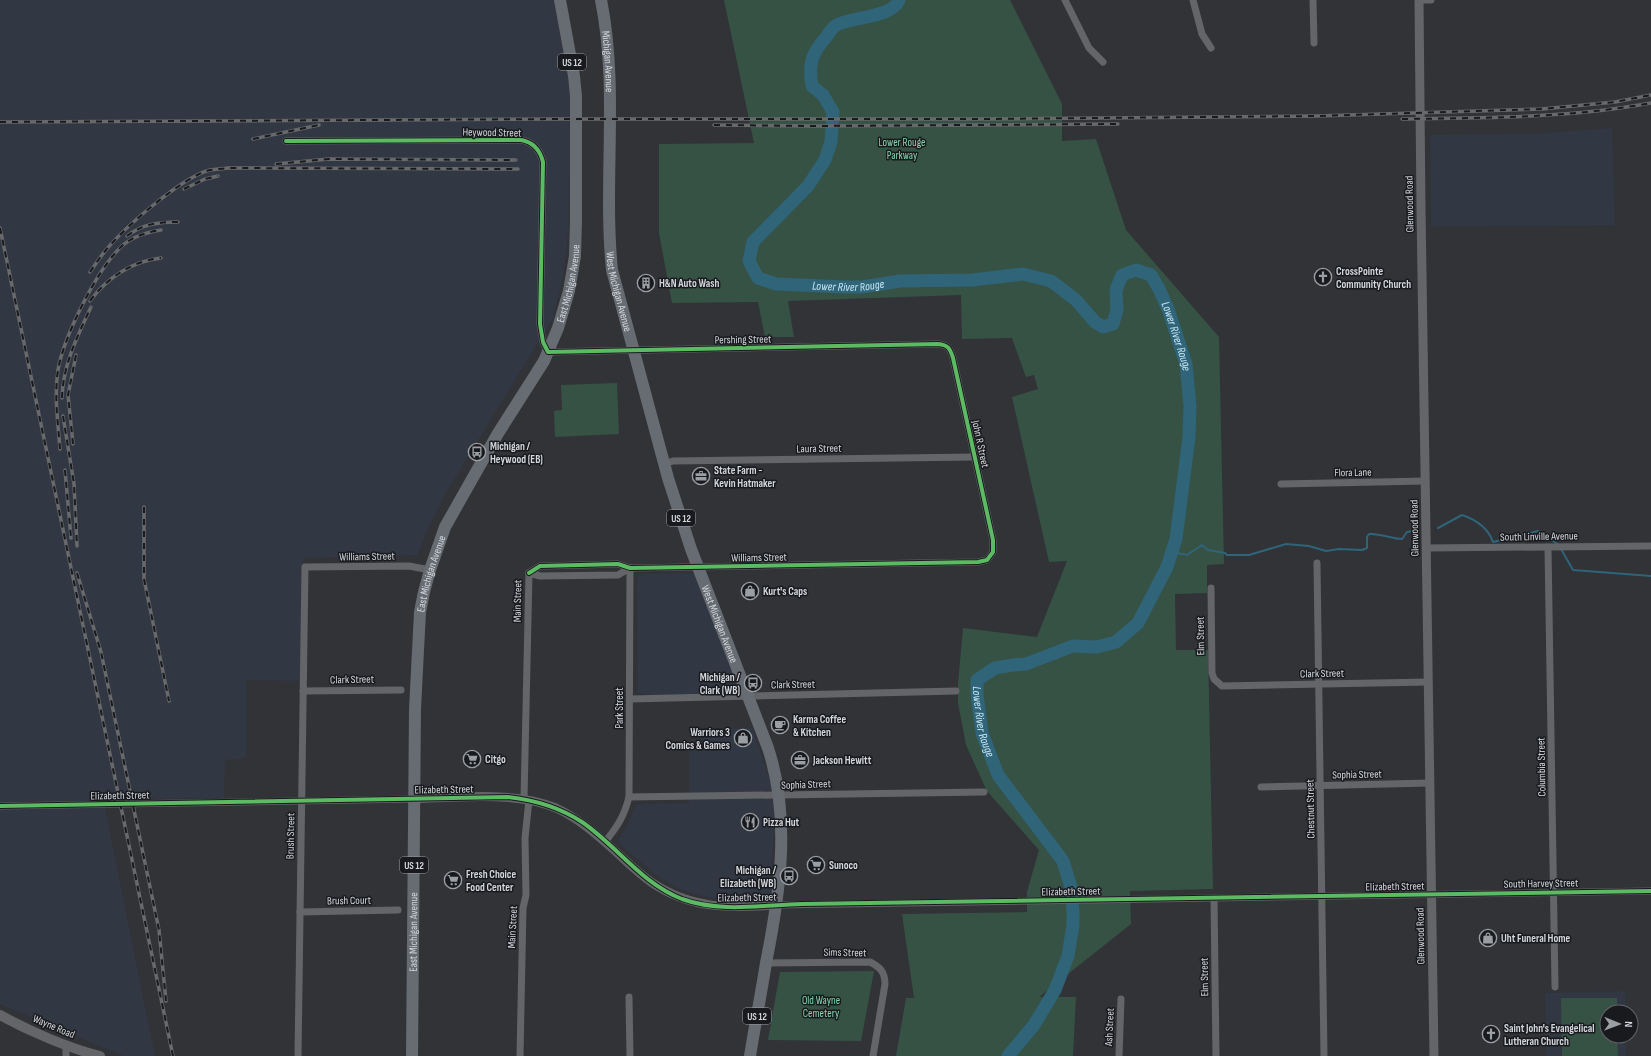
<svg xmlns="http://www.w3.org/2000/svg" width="1651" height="1056" viewBox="0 0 1651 1056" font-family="'Sofia Sans Condensed',sans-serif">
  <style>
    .built { fill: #313743 }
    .green { fill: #365245 }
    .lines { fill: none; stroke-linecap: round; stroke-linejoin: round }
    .stream { stroke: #2f6479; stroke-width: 2 }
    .river { stroke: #2f6479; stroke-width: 13 }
    .minor { stroke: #646568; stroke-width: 7 }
    .tertiary { stroke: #646568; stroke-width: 9 }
    .secondary { stroke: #646568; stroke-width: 10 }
    .primary { stroke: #676c72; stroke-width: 12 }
    .rail-casing { stroke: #67696b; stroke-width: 3.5 }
    .rail { stroke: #181a1d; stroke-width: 2; stroke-dasharray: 6; stroke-linecap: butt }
    .cycleway-casing { stroke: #181a1d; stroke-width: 6 }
    .cycleway { stroke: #5cba63; stroke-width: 4 }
    .labels { text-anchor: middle; stroke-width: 3; stroke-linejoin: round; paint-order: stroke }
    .shield { fill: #181a1d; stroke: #9c9ea3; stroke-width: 1 }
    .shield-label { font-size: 10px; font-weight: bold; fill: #d4d7dc }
    .street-label { font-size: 11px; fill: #d4d7dc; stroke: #181a1d }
    .park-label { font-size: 11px; fill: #85d7ae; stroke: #181a1d }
    .poi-label { font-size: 11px; font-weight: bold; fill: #d4d7dc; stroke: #181a1d; text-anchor: start }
    .water-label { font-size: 12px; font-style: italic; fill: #c6e7f5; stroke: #181a1d }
  </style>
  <rect width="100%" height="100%" fill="#313337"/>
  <g class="built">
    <polygon points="0,0 554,0 568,75 570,100 569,223 564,273 553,318 444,496 428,528 418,555 304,558 300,681 246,680 246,758 225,760 224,798 103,799 155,1056 123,1056 0,1004"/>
    <polygon points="1612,128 1615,225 1431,227 1430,135 1547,133"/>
    <polygon points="643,574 684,573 692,574 696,576 736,682 734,691 729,693 656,695 642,694 638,692 637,581 638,576"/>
    <polygon points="752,728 768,775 771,779 775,811 771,882 772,891 771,897 767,899 718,899 697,895 678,888 656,875 620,844 618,840 628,824 635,807 639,804 689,803 689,749 703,748 703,729"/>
    <polygon points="1625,991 1626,1012 1607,1012 1607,1036 1626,1036 1626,1056 1546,1056 1545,993"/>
  </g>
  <g class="green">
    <polygon points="724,0 1010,0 1062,104 1062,141 1096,139 1126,230 1219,337 1224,564 1207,565 1207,593 1175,594 1176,650 1208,650 1213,889 1130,891 1131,924 1039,997 1076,997 1073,1056 896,1056 906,998 914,998 902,914 1027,912 1027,892 1039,850 987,791 966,745 958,703 958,684 963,628 1037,637 1067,561 1049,562 1012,397 1038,389 1034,375 1026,377 1012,338 962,339 961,295 788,301 794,337 765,337 758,302 672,303 659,233 659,144 754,143"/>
    <polygon points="617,383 619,434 555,437 554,411 562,410 561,385"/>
    <polygon points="874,971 861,1041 768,1040 780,972"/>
    <polygon points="1561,998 1617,998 1617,1012 1607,1012 1607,1036 1617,1036 1618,1056 1562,1056"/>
  </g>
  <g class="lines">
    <g class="stream">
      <path d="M1438,528L1462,515C1477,520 1488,528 1493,542L1538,531L1559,545"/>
      <polyline points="1561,549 1573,570 1651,576"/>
      <path d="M1172,552L1187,555L1202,545L1208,550L1225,553L1227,555H1249L1286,544L1309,546L1326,551L1339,549L1362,550L1367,548V537L1369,534C1381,533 1391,539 1402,539L1407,532L1413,531"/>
    </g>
    <path class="river" id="s1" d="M899,0C893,18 848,17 835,26C832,28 829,33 827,36C812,53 808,63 812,86L823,95L833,112L831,142L825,160L808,186L753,242L749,261L758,278L776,284L845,287H862L900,281L972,280L1023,274L1051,281L1076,300L1095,322L1103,327L1113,324L1117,310L1116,290L1122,275L1136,270L1151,275L1159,289L1168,309L1186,364L1190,406L1189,437L1176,539L1167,567L1138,623L1116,642L1097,647L1073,646L1026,664L1013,665L995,668L977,680V694L982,733L998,775L1063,861L1071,887L1073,912V925L1068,956L1055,990L1034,1025L1008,1056"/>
    <g class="minor">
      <polyline points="1065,0 1089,48 1103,62"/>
      <polyline points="1193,0 1202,34 1211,48"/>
      <polyline points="1313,0 1314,43"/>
      <polyline points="1419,0 1431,0"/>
      <path d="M286,141L521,140C533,142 540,150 543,162L540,324L543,342L548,352L938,344C948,345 950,348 953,358L993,540V552L987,560L978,562L630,568L618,564L540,566L529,573"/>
      <polyline points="664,464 673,461 975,457"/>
      <polyline points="1281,484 1425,481"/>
      <polyline points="1548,547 1555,987"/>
      <polyline points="1426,548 1651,546"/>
      <polyline points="1317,563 1324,1056"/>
      <polyline points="529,573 540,576 618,575 630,568"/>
      <polyline points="1211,588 1212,673 1214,679 1222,686 1428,682"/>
      <polyline points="303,691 401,690"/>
      <polyline points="630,699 956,691"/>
      <polyline points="1261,787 1430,783"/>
      <polyline points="629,797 984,792"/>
      <polyline points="524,799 529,573"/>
      <polyline points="0,806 414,799"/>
      <path d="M605,842C617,827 624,817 629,797L630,568"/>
      <polyline points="1214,898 1216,1056"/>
      <polyline points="777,905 1651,891"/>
      <polyline points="300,912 398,910"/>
      <path d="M766,963L870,962C880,967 885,972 885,984L873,1056"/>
      <polyline points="629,997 630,1056"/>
      <polyline points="66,1056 66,1045"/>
      <polyline points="298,1056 305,567 409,566 430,570"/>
      <polyline points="520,1056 523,908 526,895 525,838 529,800"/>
      <polyline points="1119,1056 1121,999"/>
    </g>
    <g class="tertiary">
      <polyline points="1419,0 1421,209 1434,1056"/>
      <path d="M414,799C457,797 516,791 556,808C578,818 596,834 614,850C626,861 638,873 651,882C692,910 730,908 777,905"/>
    </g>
    <path class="secondary" d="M0,1015C29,1031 68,1048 100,1056"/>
    <g class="primary">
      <path id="s2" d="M601,0C619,89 603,181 612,270L668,478L691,549L768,748C791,818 780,893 766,963C761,994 755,1025 750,1056"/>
      <path id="s3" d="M412,1056L415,709L420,612L424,592L430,570L445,527L497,435L544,361L558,328L569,291L575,256L576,221V96L574,76L560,0"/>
    </g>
    <defs>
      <g id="rail">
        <path d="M1402,119C1485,118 1569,118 1651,103"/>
        <polyline points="0,122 564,119 984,119 1317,116 1542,109 1615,102 1651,95"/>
        <polyline points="714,125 814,126 1118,124"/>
        <polyline points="253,139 319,125"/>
        <polyline points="276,164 329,159 516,160"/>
        <polyline points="184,189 205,179 218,176"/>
        <polyline points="0,228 173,1056"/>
        <path d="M127,236C142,224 159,222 178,222"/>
        <path d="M90,272C95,265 100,257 106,250C125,227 182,177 210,170C216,169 222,169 228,168L518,169"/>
        <path d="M90,301C107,278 132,261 161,258"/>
        <path d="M62,398C63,365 77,337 91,307"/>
        <polyline points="63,416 74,484 77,546"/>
        <polyline points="73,444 68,395 76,355"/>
        <path d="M60,449C58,423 54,396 58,370C64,336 97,269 122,246C133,236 148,232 161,230"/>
        <polyline points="65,470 71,538"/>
        <polyline points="144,507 144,579 169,701"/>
        <polyline points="77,573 101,652 159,930 166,1001"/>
      </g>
    </defs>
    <use href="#rail" class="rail-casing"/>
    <use href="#rail" class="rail"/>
    <defs>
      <g id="cycleway">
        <path d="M286,141L521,140C533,142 540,150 543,162L540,324L543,342L548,352L938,344C948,345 950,348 953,358L993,540V552L987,560L978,562L630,568L618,564L540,566L529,573"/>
        <path d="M0,806L508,797C535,800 559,807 582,822C617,846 641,883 682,899C721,913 762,905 802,904L1651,891"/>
      </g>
    </defs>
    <use href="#cycleway" class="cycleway-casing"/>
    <use href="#cycleway" class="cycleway"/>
  </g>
  <defs>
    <symbol id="church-ring" viewBox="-11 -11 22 22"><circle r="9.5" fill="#181a1d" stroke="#9b9ea2" stroke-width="1.5"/><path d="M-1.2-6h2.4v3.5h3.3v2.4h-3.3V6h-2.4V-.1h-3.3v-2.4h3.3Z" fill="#9b9ea2"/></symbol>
    <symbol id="building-ring" viewBox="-11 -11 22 22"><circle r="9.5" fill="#181a1d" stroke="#9b9ea2" stroke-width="1.5"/><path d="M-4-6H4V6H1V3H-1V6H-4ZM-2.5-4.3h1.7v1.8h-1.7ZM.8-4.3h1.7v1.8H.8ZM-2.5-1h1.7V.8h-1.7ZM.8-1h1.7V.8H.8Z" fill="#9b9ea2"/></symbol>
    <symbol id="bus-ring" viewBox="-11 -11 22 22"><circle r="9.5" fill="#181a1d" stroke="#9b9ea2" stroke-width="1.5"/><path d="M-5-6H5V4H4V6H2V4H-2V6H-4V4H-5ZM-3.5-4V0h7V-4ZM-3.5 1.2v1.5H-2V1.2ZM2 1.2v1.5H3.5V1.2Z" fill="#9b9ea2"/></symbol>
    <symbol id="office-ring" viewBox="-11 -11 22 22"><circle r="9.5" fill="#181a1d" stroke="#9b9ea2" stroke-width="1.5"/><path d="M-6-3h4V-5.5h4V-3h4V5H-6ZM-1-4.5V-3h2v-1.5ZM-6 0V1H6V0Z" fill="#9b9ea2"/></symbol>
    <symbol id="shop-ring" viewBox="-11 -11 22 22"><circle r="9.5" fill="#181a1d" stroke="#9b9ea2" stroke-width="1.5"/><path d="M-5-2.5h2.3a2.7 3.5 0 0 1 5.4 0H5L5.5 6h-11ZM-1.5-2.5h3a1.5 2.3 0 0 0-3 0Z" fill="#9b9ea2"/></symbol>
    <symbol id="cafe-ring" viewBox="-11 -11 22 22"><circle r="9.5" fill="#181a1d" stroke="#9b9ea2" stroke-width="1.5"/><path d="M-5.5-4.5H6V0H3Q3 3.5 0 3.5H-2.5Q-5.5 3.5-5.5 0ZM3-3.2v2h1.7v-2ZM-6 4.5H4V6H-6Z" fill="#9b9ea2"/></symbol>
    <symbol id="supermarket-ring" viewBox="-11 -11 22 22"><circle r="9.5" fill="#181a1d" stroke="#9b9ea2" stroke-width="1.5"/><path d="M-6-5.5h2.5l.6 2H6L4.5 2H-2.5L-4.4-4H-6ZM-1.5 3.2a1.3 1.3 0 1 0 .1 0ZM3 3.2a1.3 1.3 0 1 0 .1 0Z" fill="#9b9ea2"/></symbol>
    <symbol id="restaurant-ring" viewBox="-11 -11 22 22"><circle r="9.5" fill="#181a1d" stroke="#9b9ea2" stroke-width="1.5"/><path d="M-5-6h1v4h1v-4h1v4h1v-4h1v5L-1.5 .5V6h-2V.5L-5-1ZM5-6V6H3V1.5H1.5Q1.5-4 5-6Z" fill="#9b9ea2"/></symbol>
  </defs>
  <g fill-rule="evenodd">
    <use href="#church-ring" x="1313" y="267" width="20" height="20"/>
    <use href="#building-ring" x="636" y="273" width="20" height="20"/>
    <use href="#bus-ring" x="467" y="442" width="20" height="20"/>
    <use href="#office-ring" x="691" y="466" width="20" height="20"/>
    <use href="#shop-ring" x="740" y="581" width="20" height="20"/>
    <use href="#bus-ring" x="743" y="673" width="20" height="20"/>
    <use href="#cafe-ring" x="770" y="715" width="20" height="20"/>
    <use href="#shop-ring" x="733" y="728" width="20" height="20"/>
    <use href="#supermarket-ring" x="462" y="749" width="20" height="20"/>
    <use href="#office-ring" x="790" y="750" width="20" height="20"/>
    <use href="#restaurant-ring" x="740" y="812" width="20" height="20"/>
    <use href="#supermarket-ring" x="806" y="855" width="20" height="20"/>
    <use href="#bus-ring" x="779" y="866" width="20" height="20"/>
    <use href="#supermarket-ring" x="443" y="870" width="20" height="20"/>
    <use href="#shop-ring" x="1478" y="928" width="20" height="20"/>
    <use href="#church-ring" x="1481" y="1024" width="20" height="20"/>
  </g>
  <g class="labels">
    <g class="shield">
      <rect x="558" y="54" width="28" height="16" rx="3"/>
      <rect x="667" y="510" width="28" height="16" rx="3"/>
      <rect x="400" y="857" width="28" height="16" rx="3"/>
      <rect x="743" y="1008" width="28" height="16" rx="3"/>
    </g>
    <g class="shield-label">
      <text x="572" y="66">US 12</text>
      <text x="681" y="522">US 12</text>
      <text x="414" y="869">US 12</text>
      <text x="757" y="1020">US 12</text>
    </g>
    <g class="street-label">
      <text dy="4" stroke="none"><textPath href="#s2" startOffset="62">Michigan Avenue</textPath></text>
      <text transform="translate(492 132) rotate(1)" y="4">Heywood Street</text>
      <text transform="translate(1409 204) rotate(-91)" y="4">Glenwood Road</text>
      <text dy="4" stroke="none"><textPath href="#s3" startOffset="808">East Michigan Avenue</textPath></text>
      <text dy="4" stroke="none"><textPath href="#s2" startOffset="293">West Michigan Avenue</textPath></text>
      <text transform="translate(743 339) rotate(-1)" y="4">Pershing Street</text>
      <text transform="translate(981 444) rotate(78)" y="4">John R Street</text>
      <text transform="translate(819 448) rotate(-1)" y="4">Laura Street</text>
      <text transform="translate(1353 472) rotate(-1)" y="4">Flora Lane</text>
      <text transform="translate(1414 528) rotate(-91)" y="4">Glenwood Road</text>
      <text transform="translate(1539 536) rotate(-1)" y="4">South Linville Avenue</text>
      <text transform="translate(367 556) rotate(-1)" y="4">Williams Street</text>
      <text transform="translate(759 557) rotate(-1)" y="4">Williams Street</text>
      <text dy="4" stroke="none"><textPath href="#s3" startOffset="484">East Michigan Avenue</textPath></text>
      <text transform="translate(517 601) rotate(-89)" y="4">Main Street</text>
      <text dy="4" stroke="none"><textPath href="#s2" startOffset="641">West Michigan Avenue</textPath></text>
      <text transform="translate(1200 636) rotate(-91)" y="4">Elm Street</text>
      <text transform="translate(1322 673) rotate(-1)" y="4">Clark Street</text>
      <text transform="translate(352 679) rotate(-1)" y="4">Clark Street</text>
      <text transform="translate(793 684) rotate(-1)" y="4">Clark Street</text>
      <text transform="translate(619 708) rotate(-90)" y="4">Park Street</text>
      <text transform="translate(1541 767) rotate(-91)" y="4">Columbia Street</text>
      <text transform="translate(1357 774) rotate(-1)" y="4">Sophia Street</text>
      <text transform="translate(806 784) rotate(-2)" y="4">Sophia Street</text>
      <text transform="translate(444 789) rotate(-1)" y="4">Elizabeth Street</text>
      <text transform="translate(120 795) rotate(-1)" y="4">Elizabeth Street</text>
      <text transform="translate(1310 809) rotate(-91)" y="4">Chestnut Street</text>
      <text transform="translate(290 836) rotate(-89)" y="4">Brush Street</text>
      <text transform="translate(1541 883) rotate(-1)" y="4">South Harvey Street</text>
      <text transform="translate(1395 886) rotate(-1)" y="4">Elizabeth Street</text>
      <text transform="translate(1071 891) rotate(-1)" y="4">Elizabeth Street</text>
      <text transform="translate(747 897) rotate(-1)" y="4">Elizabeth Street</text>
      <text transform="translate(349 900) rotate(-1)" y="4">Brush Court</text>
      <text transform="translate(512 927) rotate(-87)" y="4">Main Street</text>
      <text dy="4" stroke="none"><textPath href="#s3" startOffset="124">East Michigan Avenue</textPath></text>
      <text transform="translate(1420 936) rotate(-91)" y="4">Glenwood Road</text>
      <text transform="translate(845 952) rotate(1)" y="4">Sims Street</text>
      <text transform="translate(1204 977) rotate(-91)" y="4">Elm Street</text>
      <text transform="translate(54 1026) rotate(23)" y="4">Wayne Road</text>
      <text transform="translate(1109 1027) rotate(-87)" y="4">Ash Street</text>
    </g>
    <g class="park-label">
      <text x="902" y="146">Lower Rouge<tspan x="902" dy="13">Parkway</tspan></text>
      <text x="821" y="1004">Old Wayne<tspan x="821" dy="13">Cemetery</tspan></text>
    </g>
    <g class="poi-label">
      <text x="1336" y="275">CrossPointe<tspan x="1336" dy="13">Community Church</tspan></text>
      <text x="659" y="287">H&amp;N Auto Wash</text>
      <text x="490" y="450">Michigan /<tspan x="490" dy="13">Heywood (EB)</tspan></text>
      <text x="714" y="474">State Farm -<tspan x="714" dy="13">Kevin Hatmaker</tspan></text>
      <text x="763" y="595">Kurt's Caps</text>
      <text x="740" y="681" text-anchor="end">Michigan /<tspan x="740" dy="13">Clark (WB)</tspan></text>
      <text x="793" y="723">Karma Coffee<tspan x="793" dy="13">&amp; Kitchen</tspan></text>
      <text x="730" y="736" text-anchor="end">Warriors 3<tspan x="730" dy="13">Comics &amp; Games</tspan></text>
      <text x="485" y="763">Citgo</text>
      <text x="813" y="764">Jackson Hewitt</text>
      <text x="763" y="826">Pizza Hut</text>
      <text x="829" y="869">Sunoco</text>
      <text x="776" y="874" text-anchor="end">Michigan /<tspan x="776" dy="13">Elizabeth (WB)</tspan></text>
      <text x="466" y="878">Fresh Choice<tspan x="466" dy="13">Food Center</tspan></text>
      <text x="1501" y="942">Uht Funeral Home</text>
      <text x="1504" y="1032">Saint John's Evangelical<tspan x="1504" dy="13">Lutheran Church</tspan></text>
    </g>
    <g class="water-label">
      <text dy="4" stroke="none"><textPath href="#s1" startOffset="461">Lower River Rouge</textPath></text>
      <text dy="4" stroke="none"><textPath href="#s1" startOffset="894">Lower River Rouge</textPath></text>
      <text dy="4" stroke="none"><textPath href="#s1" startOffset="1410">Lower River Rouge</textPath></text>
    </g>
  </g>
  <g transform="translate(1619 1024) rotate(91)"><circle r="19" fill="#181a1d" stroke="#636669"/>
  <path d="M0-3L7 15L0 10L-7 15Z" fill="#9b9ea2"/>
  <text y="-6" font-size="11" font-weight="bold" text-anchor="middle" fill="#d4d7dc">N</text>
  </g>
</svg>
